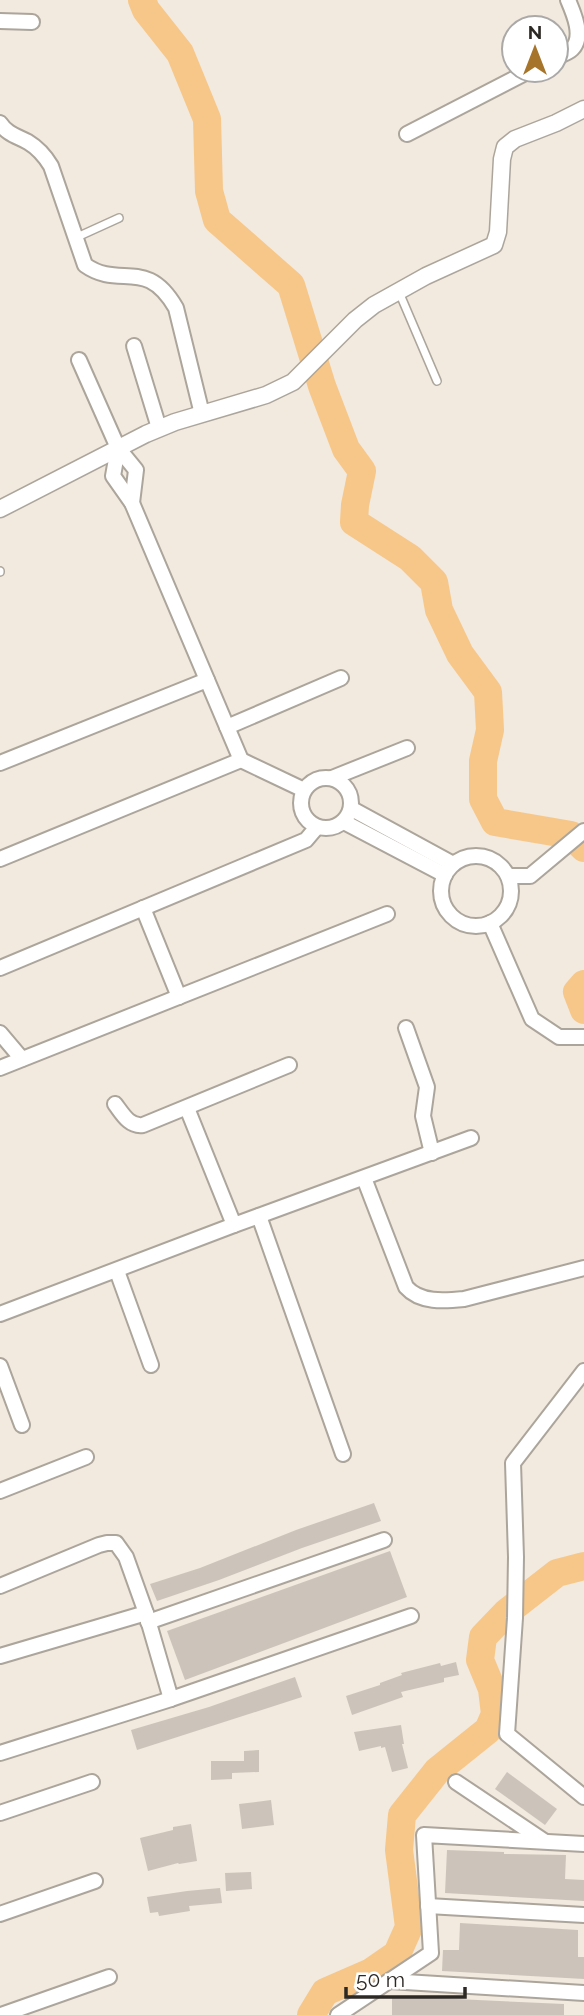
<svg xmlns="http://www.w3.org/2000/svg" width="584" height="2015" viewBox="0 0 584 2015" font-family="Raleway,sans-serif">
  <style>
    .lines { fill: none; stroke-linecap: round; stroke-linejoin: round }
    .river { stroke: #f6c788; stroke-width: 28 }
    .building { fill: #ccc4ba }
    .service-casing { stroke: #aca59b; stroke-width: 10 }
    .minor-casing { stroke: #aca59b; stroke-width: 18 }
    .tertiary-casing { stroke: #aca59b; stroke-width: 19 }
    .service { stroke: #fff; stroke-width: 7 }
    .minor { stroke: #fff; stroke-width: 14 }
    .tertiary { stroke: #fff; stroke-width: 16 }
  </style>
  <rect width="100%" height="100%" fill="#f2e9df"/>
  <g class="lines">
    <g class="river">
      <polyline points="142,0 146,10 180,53 207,119 209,191 217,220 291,285 322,386 346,449 362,471 355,505 354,522 410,558 434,582 439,610 460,654 488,692 490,730 483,761 483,799 495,822 571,835 584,848"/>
      <polyline points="584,984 577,992 584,1010"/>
      <polyline points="311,2015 325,1992 371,1972 397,1954 409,1927 399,1850 402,1815 437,1771 488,1730 495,1714 492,1689 480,1660 483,1637 507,1612 557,1573 584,1566"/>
    </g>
  </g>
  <g class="building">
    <polygon points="374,1503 381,1521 302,1548 219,1580 157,1601 150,1584 200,1568 296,1530"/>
    <polygon points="390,1551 407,1597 185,1680 167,1631"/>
    <polygon points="456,1662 459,1675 444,1678 444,1682 401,1692 403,1697 352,1715 346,1696 380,1685 380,1683 402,1675 401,1673 440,1663 441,1666"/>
    <polygon points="295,1677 302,1697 137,1750 131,1730 209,1707"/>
    <polygon points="401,1725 404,1744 402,1744 408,1768 392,1772 385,1747 381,1748 381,1746 359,1751 354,1732"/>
    <polygon points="259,1750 259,1772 232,1773 232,1779 211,1780 211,1761 244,1761 244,1751"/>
    <polygon points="507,1772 557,1809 545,1825 495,1789"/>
    <polygon points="271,1800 274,1825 242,1829 239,1804"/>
    <polygon points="191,1824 197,1861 179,1864 178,1863 148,1871 140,1838 173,1830 173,1827"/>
    <polygon points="447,1850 504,1852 504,1854 566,1855 565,1879 584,1880 584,1901 445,1893"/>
    <polygon points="251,1872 252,1889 226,1891 225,1873"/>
    <polygon points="220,1888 222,1903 189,1906 190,1911 159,1916 158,1912 150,1913 147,1897 187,1891"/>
    <polygon points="460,1923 578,1930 578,1957 584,1957 584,1979 442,1971 443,1950 459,1950"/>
    <polygon points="392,1996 564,2004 564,2015 392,2015"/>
  </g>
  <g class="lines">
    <defs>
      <g id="service">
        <polyline points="75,238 119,218"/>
        <polyline points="399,292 437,381"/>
        <polyline points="0,571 0,572"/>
      </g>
      <g id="minor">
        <polyline points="0,21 32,22"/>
        <path d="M556,57C561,55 568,53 572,49C584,37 574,14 568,0"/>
        <path d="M0,123C7,134 17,136 28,142C38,148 45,156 51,166L85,265C120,290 146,256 176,308L202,414"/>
        <polyline points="407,134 531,70"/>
        <polyline points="134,346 159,428"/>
        <polyline points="79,360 118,448 136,470 132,503"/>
        <polyline points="118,448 113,476 132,503 241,760 304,790"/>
        <polyline points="227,727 341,678"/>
        <polyline points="0,763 207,680"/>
        <circle cx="326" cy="803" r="25"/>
        <polyline points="332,778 407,748"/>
        <polyline points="352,809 453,864"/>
        <polyline points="344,822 445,875"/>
        <circle cx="476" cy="891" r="35"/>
        <polyline points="0,859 241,760"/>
        <polyline points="509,876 530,876 584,831"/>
        <polyline points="143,908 179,997"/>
        <polyline points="490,923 532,1019 559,1037 584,1037"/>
        <polyline points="0,968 306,840 317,827"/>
        <polyline points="406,1028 427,1087 423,1116 432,1153"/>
        <polyline points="0,1033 22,1059"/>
        <polyline points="0,1068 387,914"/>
        <path d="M115,1104C122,1113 129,1127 143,1125L289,1065"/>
        <polyline points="187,1108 234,1225"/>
        <path d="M364,1178L406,1287C420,1303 444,1301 464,1299L584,1268"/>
        <polyline points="259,1216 343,1454"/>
        <polyline points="117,1271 151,1365"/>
        <polyline points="0,1314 234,1225 471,1138"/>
        <polyline points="0,1366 22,1425"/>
        <polyline points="584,1371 513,1463 516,1557 515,1618 507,1734 584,1797"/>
        <polyline points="0,1491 86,1457"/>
        <polyline points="0,1586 99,1545 107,1543 116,1543 126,1557 146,1613 171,1699"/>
        <polyline points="148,1622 384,1540"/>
        <polyline points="0,1656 146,1613"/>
        <polyline points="0,1753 171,1699 411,1616"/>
        <polyline points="456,1782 544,1841"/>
        <polyline points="0,1813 92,1782"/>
        <polyline points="428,1906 584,1915"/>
        <polyline points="0,1914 95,1881"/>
        <polyline points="389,1981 584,1993"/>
        <polyline points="1,2015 109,1977"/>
        <polyline points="338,2015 431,1953 424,1835 584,1844"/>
      </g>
      <polyline id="tertiary" points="0,509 146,434 175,422 266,395 293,382 355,320 374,305 426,276 494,245 498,232 502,159 505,147 515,139 556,123 584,109"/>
    </defs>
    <use href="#service" class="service-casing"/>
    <use href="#minor" class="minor-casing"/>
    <use href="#tertiary" class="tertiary-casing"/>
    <use href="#service" class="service"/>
    <use href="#minor" class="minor"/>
    <use href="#tertiary" class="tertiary"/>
  </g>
  <g transform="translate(535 49)"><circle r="33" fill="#ffffff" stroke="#aba9a8" stroke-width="2"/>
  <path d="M0-5L12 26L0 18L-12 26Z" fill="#a6752b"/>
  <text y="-10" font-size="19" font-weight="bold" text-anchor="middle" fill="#2c2925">N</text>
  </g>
  <path d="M346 1987v10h119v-10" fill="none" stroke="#2c2925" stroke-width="3.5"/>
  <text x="356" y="1987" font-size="21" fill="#2c2925" stroke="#ffffff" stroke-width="5" paint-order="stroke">50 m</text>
</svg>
